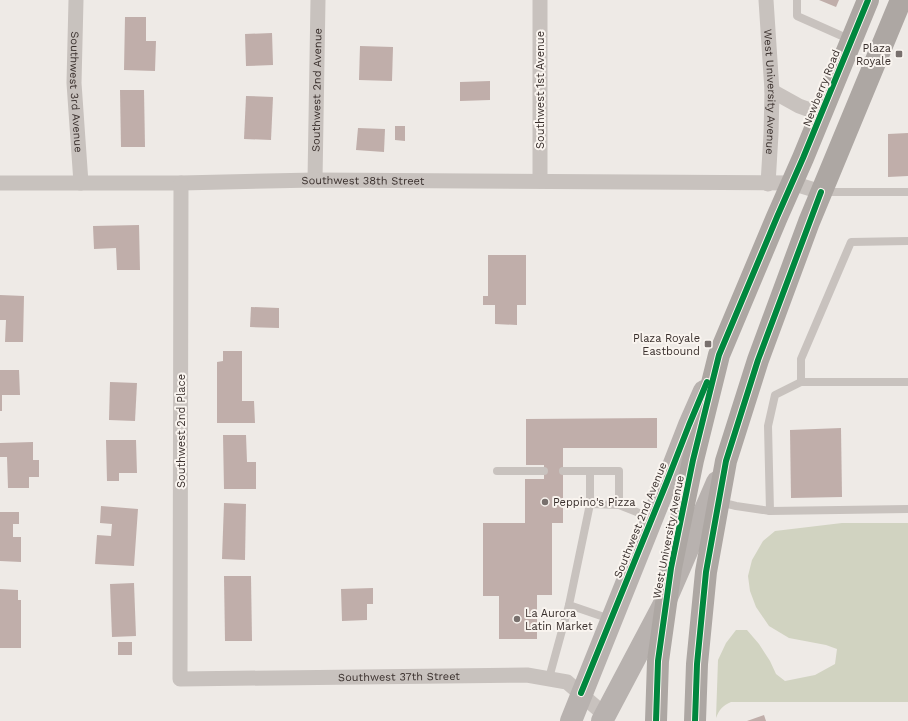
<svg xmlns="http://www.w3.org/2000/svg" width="908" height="721" viewBox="0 0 908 721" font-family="'Work Sans',sans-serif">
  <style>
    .green { fill: #d1d3c1 }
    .building { fill: #c0aeaa }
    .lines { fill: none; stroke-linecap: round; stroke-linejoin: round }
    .service { stroke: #c8c2be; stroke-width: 8 }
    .minor { stroke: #c8c2be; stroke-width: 15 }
    .secondary { stroke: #b8b2af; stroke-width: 22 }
    .primary { stroke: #ada7a3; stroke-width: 22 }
    .cycleway-casing { stroke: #f9f4ef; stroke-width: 8 }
    .cycleway { stroke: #00873e; stroke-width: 6 }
    .poi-dot { fill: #78706d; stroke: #f9f4ef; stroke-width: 1.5 }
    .labels { text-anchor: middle; stroke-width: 4; stroke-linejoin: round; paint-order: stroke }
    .poi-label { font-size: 11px; fill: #392f2c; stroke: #f9f4ef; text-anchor: end }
    .street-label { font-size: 11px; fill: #392f2c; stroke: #f9f4ef }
  </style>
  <rect width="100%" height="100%" fill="#eeeae6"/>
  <path class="green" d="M842,523H908V702H731C722,706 719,710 716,718L718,660L726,643L736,630H747L759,644L770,661L776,674L785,681L815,675L835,664L837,649L826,645L789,638L769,626L756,607L750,591L748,576L752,560L763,541L775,531Z"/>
  <g class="building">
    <polygon points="819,0 839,0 836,7"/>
    <polygon points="125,17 146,17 146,41 156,41 155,71 124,70"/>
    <polygon points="272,33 273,65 246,66 245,34"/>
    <polygon points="360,46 393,47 392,81 359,80"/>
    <polygon points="490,81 490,100 460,101 460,82"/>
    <polygon points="120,90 144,90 145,147 121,147"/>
    <polygon points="246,96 273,97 271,140 244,139"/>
    <polygon points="395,126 405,126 405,141 395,140"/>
    <polygon points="358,128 385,129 384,152 356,150"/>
    <polygon points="908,133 908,176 888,177 888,134"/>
    <polygon points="139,225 140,270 117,270 116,248 94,249 93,226"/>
    <polygon points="488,255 526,255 526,305 517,305 517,325 495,324 495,305 483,305 483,296 488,296"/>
    <polygon points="0,295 24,296 23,342 5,342 6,320 0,320"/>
    <polygon points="251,307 279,308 279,328 250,327"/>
    <polygon points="223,351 242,351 242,401 254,401 255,423 217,423 217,362 223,361"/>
    <polygon points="0,370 19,370 20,395 2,395 2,411 0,411"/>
    <polygon points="110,382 137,383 135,421 109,420"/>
    <polygon points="657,418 657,448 563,448 563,523 552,523 552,595 537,595 537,639 499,639 499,596 483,596 483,523 525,523 525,479 544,479 544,465 526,465 526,419"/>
    <polygon points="841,428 842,497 791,498 790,430"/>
    <polygon points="223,435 246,435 247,462 256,462 256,489 224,489"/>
    <polygon points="106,440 136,440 137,473 119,473 119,481 107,481"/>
    <polygon points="33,442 33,460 39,460 39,477 29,477 29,488 8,488 7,457 0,457 0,443"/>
    <polygon points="224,503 246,504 245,560 222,559"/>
    <polygon points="101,506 138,509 134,566 95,564 97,535 111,536 112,524 100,523"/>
    <polygon points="0,512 19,512 19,524 13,524 13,537 21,537 21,562 0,561"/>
    <polygon points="224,576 251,576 252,641 225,641"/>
    <polygon points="134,583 136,636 112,637 110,584"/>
    <polygon points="373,588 373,604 367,604 367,620 342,621 341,589"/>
    <polygon points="0,589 18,590 18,600 21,600 21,648 0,648"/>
    <rect x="118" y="642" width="14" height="13"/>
    <polygon points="764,715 766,721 747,721"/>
  </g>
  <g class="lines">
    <g class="service">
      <polyline points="797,0 797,16 851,40"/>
      <polyline points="824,192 908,192"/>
      <polyline points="801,382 801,359 851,242 908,241"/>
      <polyline points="497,471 544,471"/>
      <polyline points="563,471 619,471 619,505"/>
      <polyline points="590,471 590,504"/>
      <polyline points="720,502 736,506 770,511 908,509"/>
      <polyline points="770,511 768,426 775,395 801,382 908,382"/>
      <polyline points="610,619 569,605 590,504 619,505 652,518"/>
      <polyline points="549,678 569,605"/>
    </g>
    <g class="minor">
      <path id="s1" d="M76,0L74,83L81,183"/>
      <path id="s2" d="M766,0L772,91L771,134L768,184"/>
      <polyline points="772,91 799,106 821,114"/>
      <path id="s3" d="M315,180L318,0"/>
      <polyline points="540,181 540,0"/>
      <path id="s4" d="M0,183H181L315,180L792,183L821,192"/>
      <path id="s5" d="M181,183L180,679L527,675L567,682L605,715"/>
    </g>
    <g class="secondary">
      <polyline points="571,721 666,484 689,425 704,391"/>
      <polyline points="602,721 666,600 717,482"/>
    </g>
    <g class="primary">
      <polyline points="656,721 658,661 671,568 693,460 719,355 777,217 803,158 868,0"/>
      <polyline points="695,721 697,664 706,572 726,461 758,360 809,222 901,0"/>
    </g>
    <defs>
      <g id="cycleway">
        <polyline points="581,693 666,484 689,425 707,382"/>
        <polyline points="656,721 658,661 671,568 693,460 719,355 777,217 803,158 868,0"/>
        <polyline points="695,721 697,664 706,572 726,461 758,360 821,192"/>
      </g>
    </defs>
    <use href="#cycleway" class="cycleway-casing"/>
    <use href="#cycleway" class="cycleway"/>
  </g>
  <g class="poi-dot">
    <rect x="895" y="50" width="8" height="8" rx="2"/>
    <rect x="704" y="340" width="8" height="8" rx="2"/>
    <circle cx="545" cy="502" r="4"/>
    <circle cx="517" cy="619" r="4"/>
  </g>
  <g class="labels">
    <g class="poi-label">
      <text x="891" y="52">Plaza<tspan x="891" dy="13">Royale</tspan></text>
      <text x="700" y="342">Plaza Royale<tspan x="700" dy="13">Eastbound</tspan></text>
      <text x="553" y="506" text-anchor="start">Peppino's Pizza</text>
      <text x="525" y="617" text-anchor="start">La Aurora<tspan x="525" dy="13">Latin Market</tspan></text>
    </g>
    <g class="street-label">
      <text transform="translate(821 88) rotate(-68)" y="4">Newberry Road</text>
      <text dy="4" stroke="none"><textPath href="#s3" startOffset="90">Southwest 2nd Avenue</textPath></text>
      <text transform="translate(540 90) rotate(-90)" y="4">Southwest 1st Avenue</text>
      <text dy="4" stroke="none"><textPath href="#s1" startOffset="92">Southwest 3rd Avenue</textPath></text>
      <text dy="4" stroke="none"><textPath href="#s2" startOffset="92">West University Avenue</textPath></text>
      <text dy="4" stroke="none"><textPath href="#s4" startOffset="363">Southwest 38th Street</textPath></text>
      <text transform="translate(181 431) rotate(-90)" y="4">Southwest 2nd Place</text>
      <text transform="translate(640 520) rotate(-68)" y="4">Southwest 2nd Avenue</text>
      <text transform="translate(668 537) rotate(-79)" y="4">West University Avenue</text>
      <text dy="4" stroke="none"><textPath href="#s5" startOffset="715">Southwest 37th Street</textPath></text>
    </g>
  </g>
</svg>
